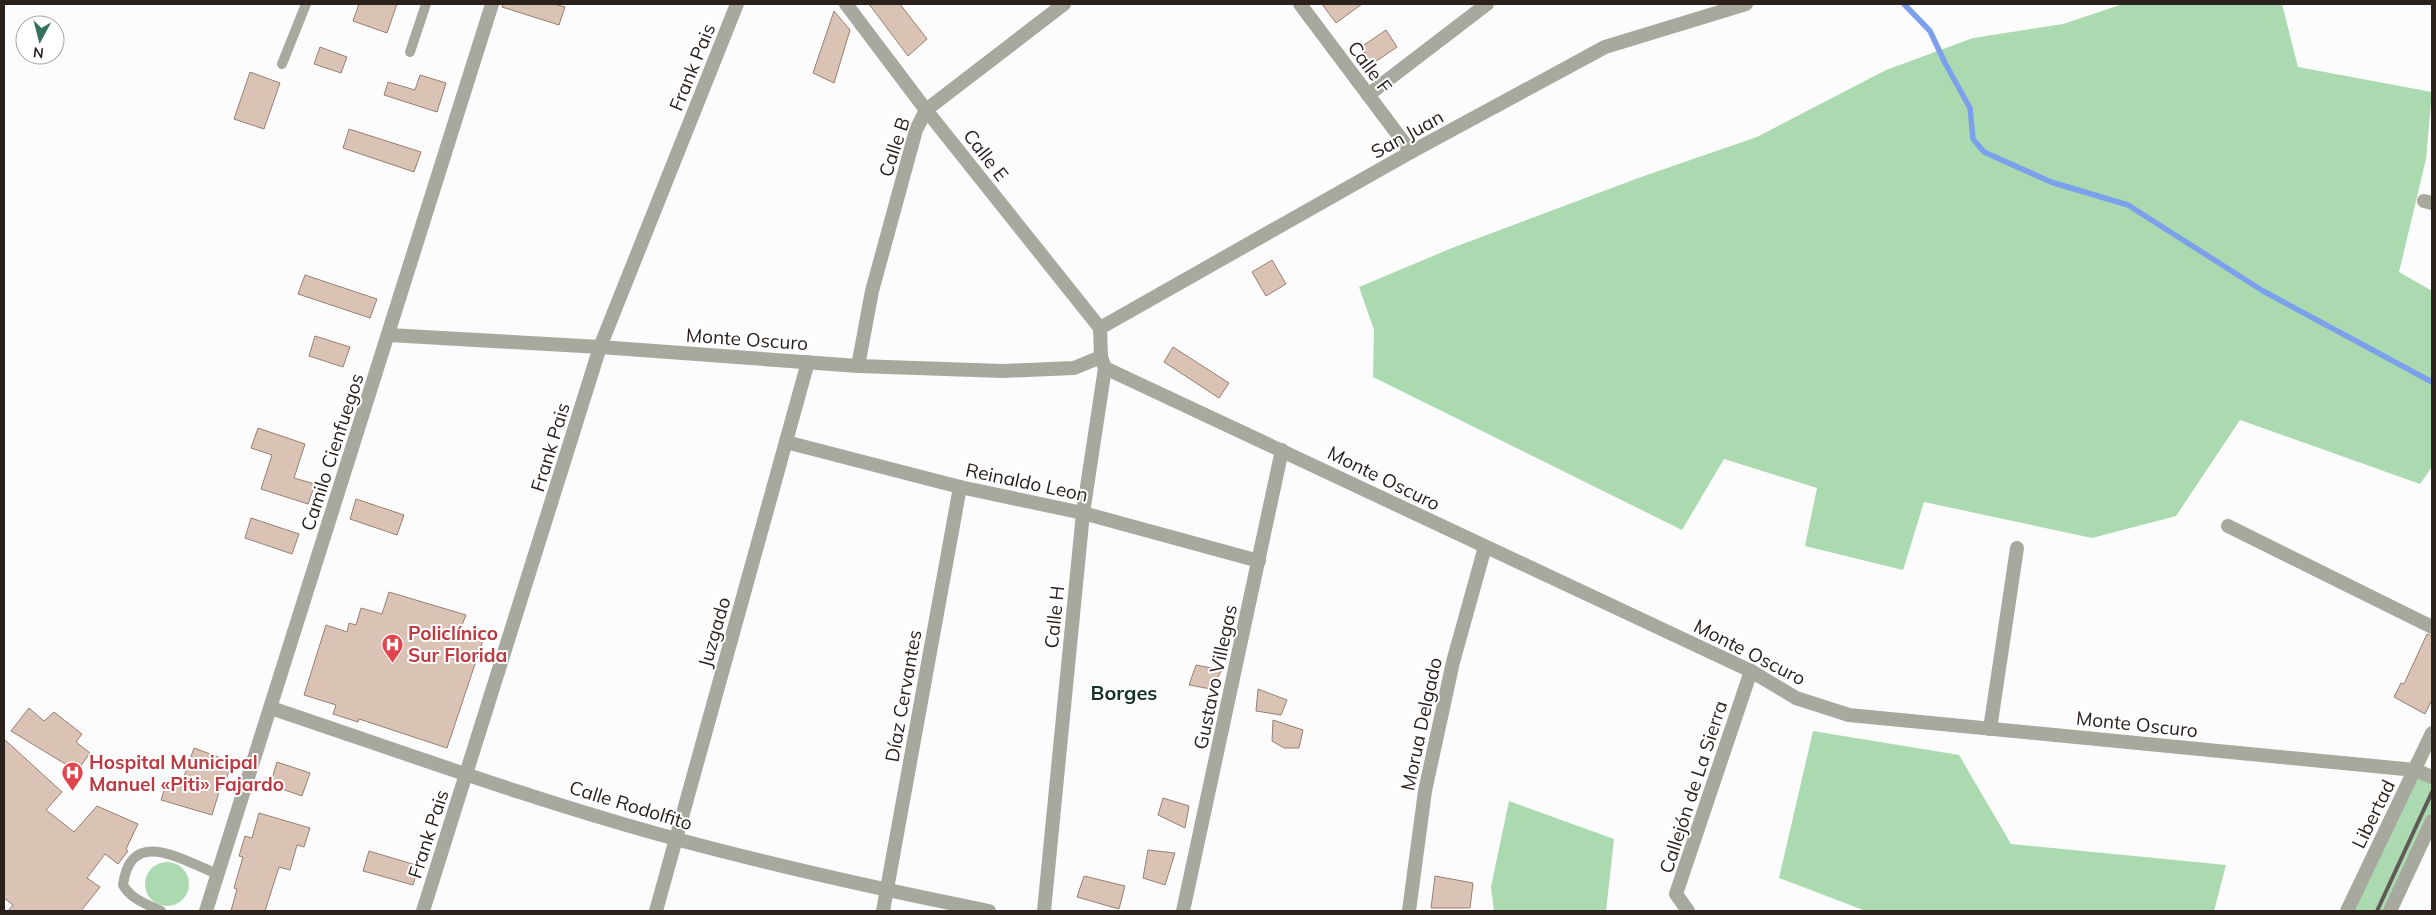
<svg xmlns="http://www.w3.org/2000/svg" width="2436" height="915" viewBox="0 0 2436 915" font-family="Mulish,sans-serif">
  <style>
    .green { fill: #abd9b0 }
    .lines { fill: none; stroke-linecap: round; stroke-linejoin: round }
    .stream { stroke: #7ca0eb; stroke-width: 5.5 }
    .building { fill: #dac2b4; stroke: #968073 }
    .service { stroke: #a7a99e; stroke-width: 10 }
    .minor { stroke: #a7a99e; stroke-width: 14 }
    .tertiary { stroke: #a7a99e; stroke-width: 14 }
    .rail { stroke: #605956; stroke-width: 4 }
    .labels { text-anchor: middle; stroke-width: 4; stroke-linejoin: round; paint-order: stroke }
    .street-label { font-size: 19px; fill: #2a211c; stroke: #fff }
    .health-label { font-size: 19px; font-weight: bold; fill: #be3a42; stroke: #fff; text-anchor: start }
    .neighbourhood-label { font-size: 20px; font-weight: bold; fill: #133127; stroke: #fff }
  </style>
  <rect width="100%" height="100%" fill="#fcfcfc"/>
  <g class="green">
    <polygon points="2123,4 2282,4 2298,67 2432,92 2426,159 2399,272 2432,291 2432,467 2420,484 2240,420 2176,516 2092,538 1924,502 1903,570 1805,546 1817,488 1724,459 1682,530 1373,377 1374,330 1359,287 1452,248 1641,177 1757,137 1886,70 1973,38 2063,24"/>
    <polygon points="1813,731 1959,755 2011,844 2226,865 2214,911 1866,911 1779,878"/>
    <polygon points="2415,770 2432,777 2432,821 2390,911 2347,911"/>
    <polygon points="1509,801 1614,839 1606,911 1494,911 1491,887"/>
    <circle cx="167" cy="884" r="22"/>
  </g>
  <g class="lines">
    <polyline class="stream" points="1904,4 1930,31 1945,63 1970,108 1973,139 1984,152 2051,182 2128,205 2263,291 2432,382"/>
  </g>
  <g class="building">
    <polygon points="359,4 397,4 387,33 353,21"/>
    <polygon points="503,4 554,4 565,7 559,25 502,7"/>
    <polygon points="869,4 900,4 927,39 908,56"/>
    <polygon points="1322,4 1362,4 1336,23"/>
    <polygon points="834,11 850,30 834,83 813,73"/>
    <polygon points="1386,30 1397,47 1372,64 1361,47"/>
    <polygon points="320,47 347,57 341,73 314,64"/>
    <polygon points="250,72 280,83 264,129 234,119"/>
    <polygon points="420,75 446,83 437,112 384,95 388,82 415,90"/>
    <polygon points="349,129 421,152 414,172 343,148"/>
    <polygon points="1272,260 1286,284 1266,296 1252,272"/>
    <polygon points="305,275 377,299 370,318 298,294"/>
    <polygon points="315,336 350,347 343,367 309,356"/>
    <polygon points="1173,347 1229,383 1219,398 1164,362"/>
    <polygon points="258,428 305,444 294,478 315,484 308,504 261,489 272,455 251,448"/>
    <polygon points="356,499 404,515 397,535 350,519"/>
    <polygon points="251,518 299,534 292,554 245,538"/>
    <polygon points="389,592 466,615 460,630 484,637 447,748 359,719 358,722 333,714 336,705 304,695 326,625 347,632 349,623 356,625 361,608 382,614"/>
    <polygon points="2427,634 2432,636 2432,700 2425,714 2394,697 2401,683 2404,684"/>
    <polygon points="1196,665 1222,670 1211,689 1189,685"/>
    <polygon points="1258,689 1287,700 1281,715 1256,711"/>
    <polygon points="29,708 44,721 54,712 82,734 76,742 90,753 77,771 11,731"/>
    <polygon points="1273,720 1303,730 1299,748 1284,748 1272,741"/>
    <polygon points="4,739 62,792 46,810 74,832 97,806 138,824 126,849 128,851 118,864 105,854 87,878 100,887 81,911 8,911 13,905 4,898"/>
    <polygon points="194,748 232,762 226,780 223,779 212,815 161,800 167,781 181,785"/>
    <polygon points="277,762 310,773 302,796 270,785"/>
    <polygon points="1163,798 1189,806 1185,828 1158,815"/>
    <polygon points="259,813 310,828 304,847 297,845 290,870 279,867 265,911 231,911 237,889 234,888 243,857 239,856 245,836 252,838"/>
    <polygon points="1148,850 1175,853 1165,885 1143,878"/>
    <polygon points="369,851 419,866 413,885 363,871"/>
    <polygon points="1084,876 1125,886 1119,909 1077,897"/>
    <polygon points="1435,876 1473,883 1470,908 1431,908"/>
  </g>
  <g class="lines">
    <g class="service">
      <polyline points="410,52 426,4"/>
      <polyline points="282,64 306,4"/>
      <path d="M161,911C146,904 131,899 123,885C131,825 183,861 218,874"/>
    </g>
    <g class="minor">
      <polyline points="846,4 926,110 1100,328"/>
      <polyline points="1300,4 1411,152"/>
      <polyline points="1368,95 1487,4"/>
      <polyline points="2424,201 2432,203"/>
      <polyline points="1100,328 1411,152 1605,47 1746,4"/>
      <polyline points="389,335 600,347 858,366 1003,371 1074,368 1101,357"/>
      <polyline points="858,366 872,291 916,130 926,110 1064,4"/>
      <polyline points="1105,368 1751,671 1796,698 1849,715 2415,770 2432,777"/>
      <polyline points="786,442 960,487 1083,513 1259,561"/>
      <polyline points="2228,526 2432,627"/>
      <path d="M271,708C405,753 539,802 676,839C780,867 884,890 989,911"/>
      <polyline points="1990,729 2017,548"/>
      <polyline points="423,911 600,347 737,4"/>
      <polyline points="656,911 808,362"/>
      <polyline points="883,911 960,487"/>
      <polyline points="1044,911 1083,513 1105,368 1101,357 1100,328"/>
      <polyline points="1183,911 1282,450"/>
      <polyline points="1409,911 1425,791 1453,662 1485,547"/>
      <polyline points="1688,911 1676,894 1751,671"/>
      <polyline points="2347,911 2432,733"/>
      <polyline points="2390,911 2432,821"/>
    </g>
    <polyline class="tertiary" points="206,911 492,4"/>
    <polyline class="rail" points="2377,911 2432,792"/>
  </g>
  <defs>
    <symbol id="hospital-pin" viewBox="-11 -11 22 30"><path d="M0 17L-7.5 6A9.5 9.5 0 1 1 7.5 6Z" fill="#e0444e" stroke="#fff"/><path d="M-5-5h3v3.5h4V-5h3V5h-3V1.5h-4V5h-3Z" fill="#fff"/></symbol>
  </defs>
  <g fill-rule="evenodd">
    <use href="#hospital-pin" x="380" y="632" width="25" height="34"/>
    <use href="#hospital-pin" x="60" y="760" width="25" height="34"/>
  </g>
  <g class="labels">
    <g class="street-label">
      <text transform="translate(692 67) rotate(-68)" y="7">Frank Pais</text>
      <text transform="translate(1370 67) rotate(53)" y="7">Calle F</text>
      <text transform="translate(1407 134) rotate(-29)" y="7">San Juan</text>
      <text transform="translate(894 147) rotate(-72)" y="7">Calle B</text>
      <text transform="translate(986 155) rotate(52)" y="7">Calle E</text>
      <text transform="translate(747 339) rotate(4)" y="7">Monte Oscuro</text>
      <text transform="translate(550 447) rotate(-73)" y="7">Frank Pais</text>
      <text transform="translate(332 452) rotate(-72)" y="7">Camilo Cienfuegos</text>
      <text transform="translate(1384 478) rotate(26)" y="7">Monte Oscuro</text>
      <text transform="translate(1027 482) rotate(12)" y="7">Reinaldo Leon</text>
      <text transform="translate(1054 617) rotate(-84)" y="7">Calle H</text>
      <text transform="translate(714 632) rotate(-74)" y="7">Juzgado</text>
      <text transform="translate(1750 652) rotate(27)" y="7">Monte Oscuro</text>
      <text transform="translate(1215 677) rotate(-78)" y="7">Gustavo Villegas</text>
      <text transform="translate(903 696) rotate(-80)" y="7">Díaz Cervantes</text>
      <text transform="translate(1421 724) rotate(-78)" y="7">Morua Delgado</text>
      <text transform="translate(2137 724) rotate(6)" y="7">Monte Oscuro</text>
      <text transform="translate(1693 787) rotate(-72)" y="7">Callejón de La Sierra</text>
      <text transform="translate(631 805) rotate(17)" y="7">Calle Rodolfito</text>
      <text transform="translate(2373 814) rotate(-64)" y="7">Libertad</text>
      <text transform="translate(428 834) rotate(-72)" y="7">Frank Pais</text>
    </g>
    <g class="health-label">
      <text x="408" y="640">Policlínico<tspan x="408" dy="22">Sur Florida</tspan></text>
      <text x="89" y="769">Hospital Municipal<tspan x="89" dy="22">Manuel «Piti» Fajardo</tspan></text>
    </g>
    <g class="neighbourhood-label">
      <text x="1124" y="700">Borges</text>
    </g>
  </g>
  <rect width="2436" height="915" fill="none" stroke="#2a211c" stroke-width="10"/>
  <g transform="translate(40 40) rotate(187)"><circle r="24" fill="#ffffff" stroke="#aaa6a4"/>
  <path d="M0-4L9 19L0 12L-9 19Z" fill="#33715d"/>
  <text y="-8" font-size="14" font-weight="bold" text-anchor="middle" fill="#2a211c">N</text>
  </g>
</svg>
